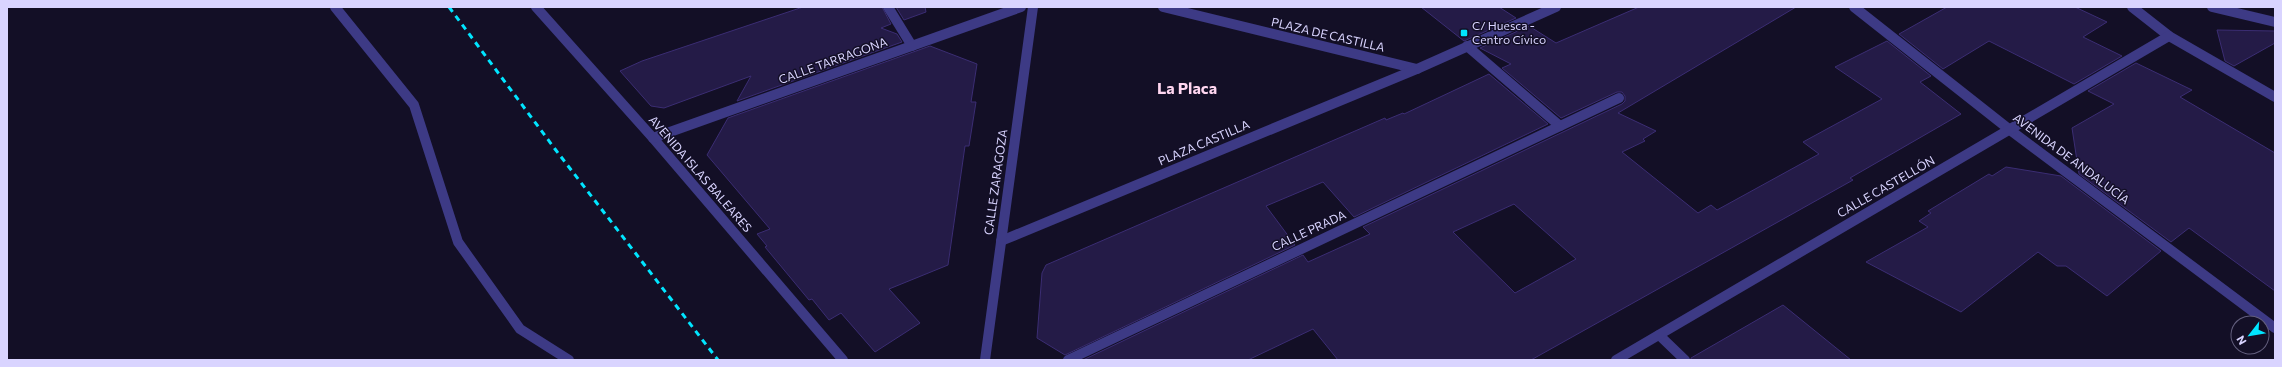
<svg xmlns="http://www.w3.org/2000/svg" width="2282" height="367" viewBox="0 0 2282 367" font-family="Commissioner,sans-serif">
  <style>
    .building { fill: #241b47; stroke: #3b2d73; fill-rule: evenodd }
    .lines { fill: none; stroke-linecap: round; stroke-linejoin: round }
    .street { stroke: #3d3a85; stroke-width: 10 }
    .rail { stroke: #00e5ff; stroke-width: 3; stroke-dasharray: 6 5; stroke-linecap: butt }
    .poi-dot { fill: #00e5ff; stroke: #130f26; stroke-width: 1.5 }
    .labels { text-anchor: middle; stroke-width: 3; stroke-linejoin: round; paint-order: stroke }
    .poi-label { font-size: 12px; fill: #d9d4ff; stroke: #130f26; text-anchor: start }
    .street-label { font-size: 12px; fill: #d9d4ff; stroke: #130f26 }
    .district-label { font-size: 16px; font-weight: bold; fill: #ffd6f0; stroke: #130f26 }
  </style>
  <rect width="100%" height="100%" fill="#130f26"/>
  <g class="building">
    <polygon points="803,7 882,7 891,24 881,28 897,34 902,42 737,101 751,76 664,108 651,106 620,71 642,61"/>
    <polygon points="896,7 925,7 926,12 904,20"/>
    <polygon points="1421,7 1499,7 1516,18 1464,41"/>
    <path d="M1639,7H1796L1618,113L1656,131L1643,139L1645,141L1622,152L1698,213L1711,205L1717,210L1819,154L1803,142L1882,99L1835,67L1887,41L1931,76L1920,82L1961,114L1850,178L1853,180L1531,360H1338L1313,329L1248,360H1083L1303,255L1308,262L1370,234L1363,227L1622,104L1625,101V96L1622,92H1617L1561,118L1502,68L1511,64L1480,48L1529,26L1556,43ZM1514,204L1576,259L1515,293L1453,232Z"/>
    <polygon points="1947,7 2075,7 2107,22 2083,37 2122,56 2074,84 1989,41 1943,69 1899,34"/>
    <polygon points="2217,30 2275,31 2275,43 2234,66 2225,61"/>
    <polygon points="930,46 977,64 971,102 976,102 969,146 965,146 948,265 889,289 920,323 875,352 841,313 829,320 812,299 809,300 765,247 767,246 757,234 770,229 707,155 728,118"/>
    <polygon points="2136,63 2192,90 2180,97 2275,153 2275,291 2189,228 2171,242 2079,174 2072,128 2114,104 2088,91"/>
    <polygon points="1489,74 1548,124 1354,217 1323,182 1266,206 1295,245 1065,355 1037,338 1042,273 1046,265 1385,118 1386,120 1403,113 1404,114"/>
    <polygon points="2006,167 2061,176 2161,251 2107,296 2066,266 2057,266 2038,252 1961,312 1866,262 1928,227 1919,221 1931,213 1928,211 1989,174 1992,176"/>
    <polygon points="1783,305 1851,360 1691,360 1691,358"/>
  </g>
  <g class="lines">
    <g class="street">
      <polyline points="335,7 414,105 458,242 520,329 569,360"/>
      <polyline points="536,7 653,138 843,360"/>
      <polyline points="888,7 912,46"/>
      <polyline points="1163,7 1417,69"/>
      <polyline points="1854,7 2010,130 2275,328"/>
      <polyline points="2132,7 2169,36 2275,97"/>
      <polyline points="2212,7 2275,22"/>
      <polyline points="1467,46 1560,126"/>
      <polyline points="653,138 1021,7"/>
      <polyline points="1001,241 1417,69 1556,7"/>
      <polyline points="1659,335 1685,360"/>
      <polyline points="985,360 1033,7"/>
      <polyline points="1068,360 1619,98"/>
      <polyline points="1616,360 2169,36"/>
    </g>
    <polyline class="rail" points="449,7 555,149 718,360"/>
  </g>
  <rect class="poi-dot" x="1460" y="29" width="8" height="8" rx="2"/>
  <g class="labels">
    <g class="poi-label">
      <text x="1472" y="30">C/ Huesca -<tspan x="1472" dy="14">Centro Cívico</tspan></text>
    </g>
    <g class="street-label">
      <text transform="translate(1328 35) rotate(13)" y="4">PLAZA DE CASTILLA</text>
      <text transform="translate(833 61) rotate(-20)" y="4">CALLE TARRAGONA</text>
      <text transform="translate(1204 143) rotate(-23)" y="4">PLAZA CASTILLA</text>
      <text transform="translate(2071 159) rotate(37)" y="4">AVENIDA DE ANDALUCÍA</text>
      <text transform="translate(700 174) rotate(49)" y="4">AVENIDA ISLAS BALEARES</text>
      <text transform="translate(996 182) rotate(-82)" y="4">CALLE ZARAGOZA</text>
      <text transform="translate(1886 187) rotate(-30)" y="4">CALLE CASTELLÓN</text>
      <text transform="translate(1309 231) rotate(-25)" y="4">CALLE PRADA</text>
    </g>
    <g class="district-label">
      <text x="1187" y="94">La Placa</text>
    </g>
  </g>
  <rect width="2282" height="367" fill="none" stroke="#d9d4ff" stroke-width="16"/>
  <g transform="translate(2250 335) rotate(239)"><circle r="19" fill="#130f26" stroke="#625e7d"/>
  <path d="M0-3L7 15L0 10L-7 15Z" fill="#00e5ff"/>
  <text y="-6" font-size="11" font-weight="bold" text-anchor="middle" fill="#d9d4ff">N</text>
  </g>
</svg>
